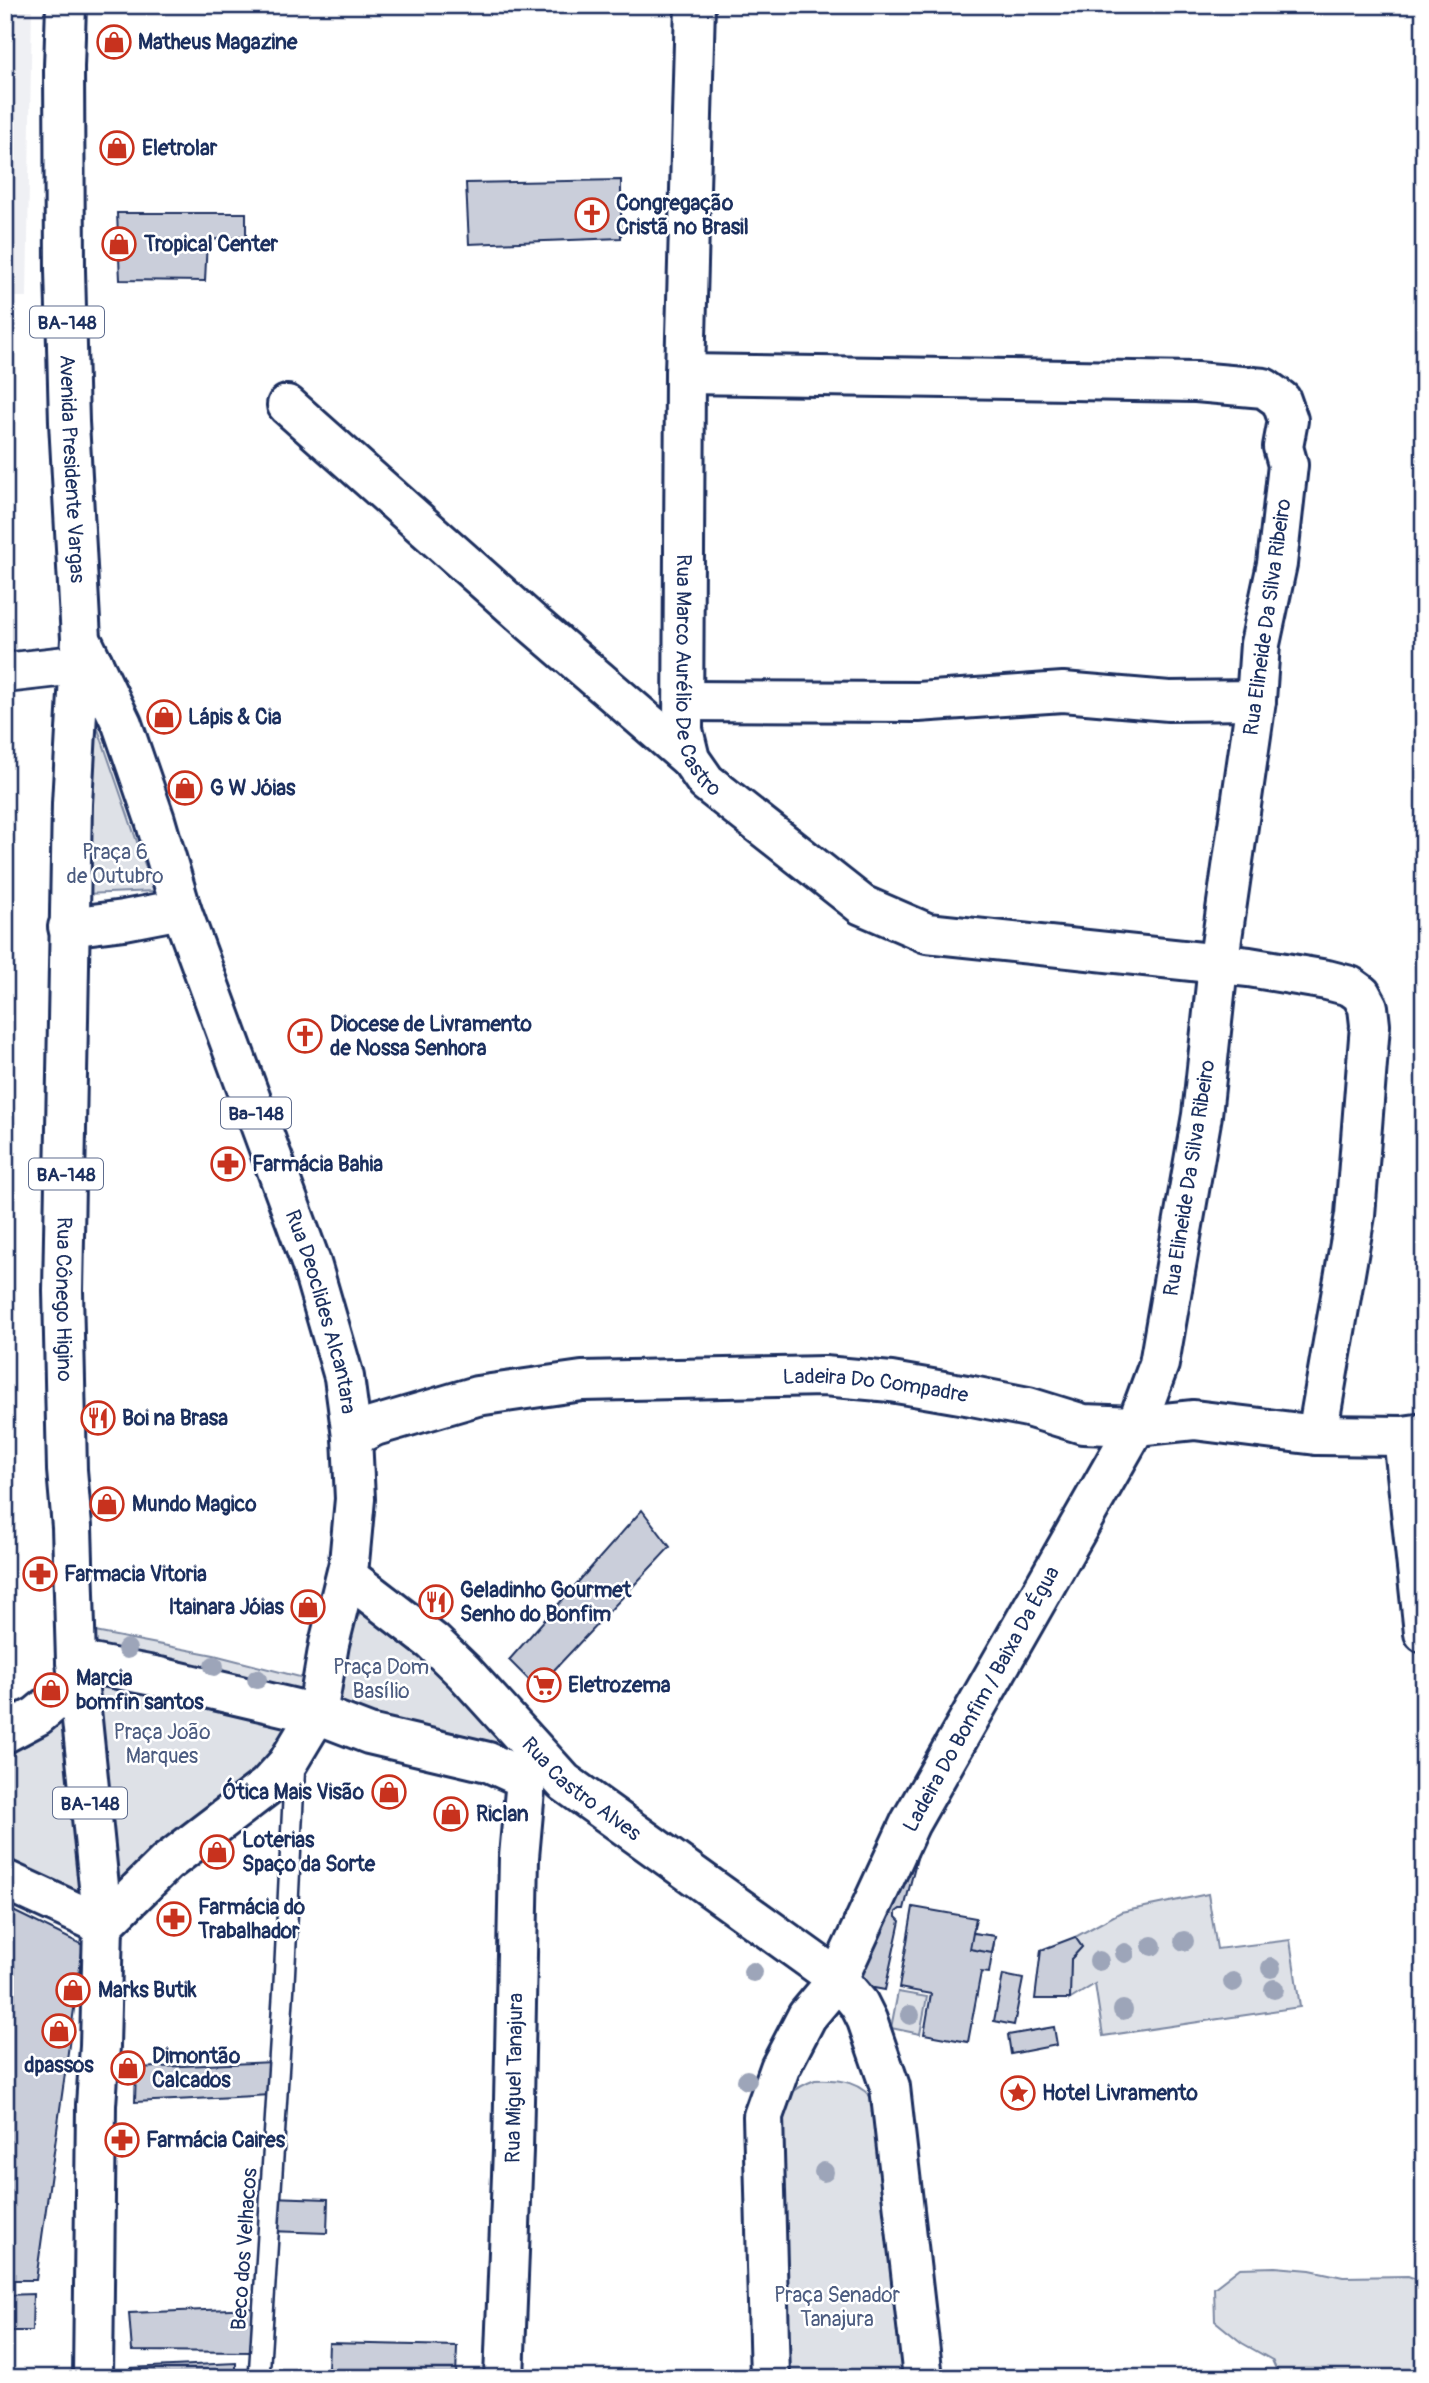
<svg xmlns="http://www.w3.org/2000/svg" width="1429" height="2383" viewBox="0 0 1429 2383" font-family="Pangolin,sans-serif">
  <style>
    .built { fill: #eff0f4 }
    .green { fill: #dee1e7; stroke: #7c88a2; stroke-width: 2 }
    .building { fill: #caceda; stroke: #1b2f5e; stroke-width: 2 }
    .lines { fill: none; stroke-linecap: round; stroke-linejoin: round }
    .lane-casing { stroke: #1b2f5e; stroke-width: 24 }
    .street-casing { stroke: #1b2f5e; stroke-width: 44 }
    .secondary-casing { stroke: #1b2f5e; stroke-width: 44 }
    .primary-casing { stroke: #1b2f5e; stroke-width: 44 }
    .lane { stroke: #fff; stroke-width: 19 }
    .street { stroke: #fff; stroke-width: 38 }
    .secondary { stroke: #fff; stroke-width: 38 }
    .primary { stroke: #fff; stroke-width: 38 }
    .tree { fill: #9da5b9 }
    .labels { text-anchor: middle; stroke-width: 5; stroke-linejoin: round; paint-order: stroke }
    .shield { fill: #fff; stroke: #5f6d8e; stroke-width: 2 }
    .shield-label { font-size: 19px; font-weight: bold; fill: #1b2f5e }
    .poi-label { font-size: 21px; font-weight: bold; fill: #1b2f5e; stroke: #fff; text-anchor: start }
    .street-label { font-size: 21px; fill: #1b2f5e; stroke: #fff }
    .park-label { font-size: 21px; fill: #4c5c80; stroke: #fff }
  </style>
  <rect width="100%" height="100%" fill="#fff"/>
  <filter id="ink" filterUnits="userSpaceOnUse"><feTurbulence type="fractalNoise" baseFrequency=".0143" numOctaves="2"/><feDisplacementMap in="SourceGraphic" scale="14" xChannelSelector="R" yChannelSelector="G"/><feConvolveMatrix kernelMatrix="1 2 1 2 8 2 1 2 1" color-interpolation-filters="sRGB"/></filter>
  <g filter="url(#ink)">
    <polygon class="built" points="5,5 32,5 27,297 5,297"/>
    <g class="green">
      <polygon points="96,723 154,891 85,894"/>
      <polygon points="362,1608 527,1744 512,1779 361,1716 332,1693 345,1643"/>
      <polygon points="90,1631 214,1655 304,1678 317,1733 126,1908 5,1891 5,1753 28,1745 60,1711"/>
      <polygon points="1208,1894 1217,1949 1290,1940 1300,2007 1103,2036 1095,1984 1069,2000 1071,1959 1082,1947 1075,1937 1121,1912"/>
      <polygon points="898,1992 927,1997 920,2034 891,2028"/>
      <path d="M815,2080C839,2079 863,2081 876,2105L918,2378H770V2118C783,2099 793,2088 815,2080Z"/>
      <polygon points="1275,2267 1310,2270 1343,2277 1408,2276 1424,2282 1424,2378 1280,2378 1272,2360 1242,2343 1215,2321 1214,2288 1240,2268"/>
    </g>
    <g class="building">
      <polygon points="621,180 621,238 469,244 466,183"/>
      <polygon points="117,213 246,213 246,237 207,240 205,281 120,280"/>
      <polygon points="642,1510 670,1547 537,1688 509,1660"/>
      <polygon points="906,1850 918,1854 904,1909 900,1909 896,1912 896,1917 900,1921 885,1990 858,1985 873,1927"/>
      <polygon points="5,1907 83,1945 36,2280 5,2280"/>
      <polygon points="913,1907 976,1918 973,1933 995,1936 989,1973 981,1972 968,2042 924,2034 931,1994 899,1988"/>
      <polygon points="973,1933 995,1936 992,1953 970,1949"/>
      <polygon points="1075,1937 1082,1947 1071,1959 1070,1999 1035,1999 1041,1950"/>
      <polygon points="1003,1975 1023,1979 1014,2025 994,2021"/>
      <polygon points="1054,2027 1057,2045 1011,2054 1008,2035"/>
      <polygon points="273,2062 272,2095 135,2102 136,2068"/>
      <polygon points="270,2197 328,2199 327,2233 269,2231"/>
      <polygon points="33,2294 32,2331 5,2331 5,2295"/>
      <polygon points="256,2308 251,2352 132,2351 129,2313"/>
      <polygon points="329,2343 457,2346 456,2378 378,2378 377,2374 328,2371"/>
      <polygon points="236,2363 236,2378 130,2378 130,2368"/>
    </g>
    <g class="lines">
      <defs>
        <polyline id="lane" points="259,2378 284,1983 295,1761"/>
        <g id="street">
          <path id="s1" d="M695,5L685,374L683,730L690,759L706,782L862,905L927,933L1249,967L1327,980L1350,986L1361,994L1368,1007L1370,1025L1355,1215L1317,1435"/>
          <polyline points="685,374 1196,382 1264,388 1281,400 1288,420 1283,447 1288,465 1277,564 1260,644 1256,700 1218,966 1202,1115 1159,1364 1136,1426 910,1823 838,1979 807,2016 780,2068 763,2116 770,2378"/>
          <polyline points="287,405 532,623 690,759"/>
          <polyline points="5,673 93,663"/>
          <polyline points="684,701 918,702 1063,692 1169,701 1256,700"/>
          <polyline points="1403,1436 1424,1633"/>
          <path id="s2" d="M347,1576L433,1642L464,1672L564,1782L838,1979L859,2004L867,2020L890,2087L923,2378"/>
        </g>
        <g id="secondary">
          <path id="s3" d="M352,1437L375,1426L477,1396L582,1381L824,1376L891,1382L972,1396L1028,1407L1083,1424L1136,1426L1194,1420L1317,1435L1403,1436L1424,1433"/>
          <polyline points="76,1661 159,1677 317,1714 369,1734 488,1762 526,1779 519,1857 513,2150 504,2378"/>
          <polyline points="5,1733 37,1716 78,1682"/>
          <polyline points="5,1880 103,1925"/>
        </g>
        <g id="primary">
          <path id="s4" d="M66,5L64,67L65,270L69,422L81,639L72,804L63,1291L67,1470L72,1527L76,1661L103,1925L100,2046L96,2105L93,2378"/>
          <path id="s5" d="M84,645L122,724L155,820L181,909L311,1263L344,1377L352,1437L355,1499L349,1563L329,1644L317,1714L287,1764L267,1786L166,1863L103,1925"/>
          <polyline points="68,927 124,920 181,909"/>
        </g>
      </defs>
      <use href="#lane" class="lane-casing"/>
      <use href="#street" class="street-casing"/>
      <use href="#secondary" class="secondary-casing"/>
      <use href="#primary" class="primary-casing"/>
      <use href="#lane" class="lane"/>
      <use href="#street" class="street"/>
      <use href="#secondary" class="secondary"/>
      <use href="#primary" class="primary"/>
    </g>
    <g class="tree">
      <circle cx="127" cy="1649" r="10"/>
      <circle cx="214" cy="1666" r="10"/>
      <circle cx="257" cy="1679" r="10"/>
      <circle cx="1184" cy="1941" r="10"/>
      <circle cx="1152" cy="1946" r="10"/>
      <circle cx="1125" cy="1953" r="10"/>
      <circle cx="1099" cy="1961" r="10"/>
      <circle cx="1271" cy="1968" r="10"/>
      <circle cx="753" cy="1972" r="10"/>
      <circle cx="1233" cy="1982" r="10"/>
      <circle cx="1274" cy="1989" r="10"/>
      <circle cx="1123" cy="2010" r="10"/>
      <circle cx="910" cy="2015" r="10"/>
      <circle cx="747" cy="2080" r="10"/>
      <circle cx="824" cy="2172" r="10"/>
    </g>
  </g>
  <defs>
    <symbol id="shop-ring" viewBox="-11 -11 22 22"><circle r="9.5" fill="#fff" stroke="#c8321e" stroke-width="1.5"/><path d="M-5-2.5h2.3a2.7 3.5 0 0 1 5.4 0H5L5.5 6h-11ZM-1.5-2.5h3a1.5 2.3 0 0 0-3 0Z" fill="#c8321e"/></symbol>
    <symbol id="church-ring" viewBox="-11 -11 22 22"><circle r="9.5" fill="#fff" stroke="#c8321e" stroke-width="1.5"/><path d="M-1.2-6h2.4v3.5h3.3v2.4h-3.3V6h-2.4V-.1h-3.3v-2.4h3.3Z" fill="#c8321e"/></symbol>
    <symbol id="pharmacy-ring" viewBox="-11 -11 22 22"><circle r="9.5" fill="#fff" stroke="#c8321e" stroke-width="1.5"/><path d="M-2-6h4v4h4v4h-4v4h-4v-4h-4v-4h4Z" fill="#c8321e"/></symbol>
    <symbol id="restaurant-ring" viewBox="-11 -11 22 22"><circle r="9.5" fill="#fff" stroke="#c8321e" stroke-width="1.5"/><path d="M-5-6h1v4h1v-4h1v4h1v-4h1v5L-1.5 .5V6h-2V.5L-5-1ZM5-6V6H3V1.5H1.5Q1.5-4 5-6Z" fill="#c8321e"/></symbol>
    <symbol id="supermarket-ring" viewBox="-11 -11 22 22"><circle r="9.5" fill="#fff" stroke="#c8321e" stroke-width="1.5"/><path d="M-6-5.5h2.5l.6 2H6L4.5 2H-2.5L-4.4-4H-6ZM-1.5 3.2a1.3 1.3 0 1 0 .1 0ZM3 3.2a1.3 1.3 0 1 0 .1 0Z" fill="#c8321e"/></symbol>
    <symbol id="sight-ring" viewBox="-11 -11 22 22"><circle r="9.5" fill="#fff" stroke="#c8321e" stroke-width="1.5"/><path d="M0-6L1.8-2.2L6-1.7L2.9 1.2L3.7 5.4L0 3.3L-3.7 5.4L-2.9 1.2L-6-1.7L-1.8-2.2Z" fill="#c8321e"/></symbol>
  </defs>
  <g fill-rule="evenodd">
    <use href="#shop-ring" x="95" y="23" width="38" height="38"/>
    <use href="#shop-ring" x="98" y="129" width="38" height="38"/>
    <use href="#church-ring" x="573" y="196" width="38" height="38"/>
    <use href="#shop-ring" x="100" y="225" width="38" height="38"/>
    <use href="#shop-ring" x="145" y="698" width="38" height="38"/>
    <use href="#shop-ring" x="166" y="769" width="38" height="38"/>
    <use href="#church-ring" x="286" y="1017" width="38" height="38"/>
    <use href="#pharmacy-ring" x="209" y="1145" width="38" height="38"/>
    <use href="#restaurant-ring" x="79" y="1399" width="38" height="38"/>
    <use href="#shop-ring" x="88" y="1485" width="38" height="38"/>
    <use href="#pharmacy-ring" x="21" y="1555" width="38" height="38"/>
    <use href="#restaurant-ring" x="417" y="1583" width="38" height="38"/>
    <use href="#shop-ring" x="289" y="1588" width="38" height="38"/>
    <use href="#supermarket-ring" x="525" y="1666" width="38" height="38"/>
    <use href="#shop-ring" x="32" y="1671" width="38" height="38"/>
    <use href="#shop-ring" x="370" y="1773" width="38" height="38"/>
    <use href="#shop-ring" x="432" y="1795" width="38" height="38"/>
    <use href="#shop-ring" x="198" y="1833" width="38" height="38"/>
    <use href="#pharmacy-ring" x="155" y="1900" width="38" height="38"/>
    <use href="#shop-ring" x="54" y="1971" width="38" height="38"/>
    <use href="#shop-ring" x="40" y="2012" width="38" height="38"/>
    <use href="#shop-ring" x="109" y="2049" width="38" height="38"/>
    <use href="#sight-ring" x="999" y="2074" width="38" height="38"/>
    <use href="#pharmacy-ring" x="103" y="2121" width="38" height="38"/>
  </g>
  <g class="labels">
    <g class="shield">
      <rect x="30" y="306.5" width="74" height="31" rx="5"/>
      <rect x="221" y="1097.5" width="70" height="31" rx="5"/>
      <rect x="29" y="1158.5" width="74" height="31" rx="5"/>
      <rect x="53" y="1787.5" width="74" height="31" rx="5"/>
    </g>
    <g class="shield-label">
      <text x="67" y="329">BA-148</text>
      <text x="256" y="1120">Ba-148</text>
      <text x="66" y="1181">BA-148</text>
      <text x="90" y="1810">BA-148</text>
    </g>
    <g class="poi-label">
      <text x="138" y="49">Matheus Magazine</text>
      <text x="142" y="155">Eletrolar</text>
      <text x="616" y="210">Congregação<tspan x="616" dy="24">Cristã no Brasil</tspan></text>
      <text x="144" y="251">Tropical Center</text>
      <text x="188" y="724">Lápis &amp; Cia</text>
      <text x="210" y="795">G W Jóias</text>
      <text x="330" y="1031">Diocese de Livramento<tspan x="330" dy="24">de Nossa Senhora</tspan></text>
      <text x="252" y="1171">Farmácia Bahia</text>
      <text x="122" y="1425">Boi na Brasa</text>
      <text x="132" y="1511">Mundo Magico</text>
      <text x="64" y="1581">Farmacia Vitoria</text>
      <text x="460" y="1597">Geladinho Gourmet<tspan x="460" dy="24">Senho do Bonfim</tspan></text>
      <text x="284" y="1614" text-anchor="end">Itainara Jóias</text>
      <text x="76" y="1685">Marcia<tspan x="76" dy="24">bomfin santos</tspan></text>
      <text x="568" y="1692">Eletrozema</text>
      <text x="364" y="1799" text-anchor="end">Ótica Mais Visão</text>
      <text x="476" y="1821">Riclan</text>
      <text x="242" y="1847">Loterias<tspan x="242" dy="24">Spaço da Sorte</tspan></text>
      <text x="198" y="1914">Farmácia do<tspan x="198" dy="24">Trabalhador</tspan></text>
      <text x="98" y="1997">Marks Butik</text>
      <text x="152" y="2063">Dimontão<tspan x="152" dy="24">Calcados</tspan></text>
      <text x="59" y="2072" text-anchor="middle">dpassos</text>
      <text x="1042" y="2100">Hotel Livramento</text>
      <text x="146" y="2147">Farmácia Caires</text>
    </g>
    <g class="street-label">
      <text dy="7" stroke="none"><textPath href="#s4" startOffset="464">Avenida Presidente Vargas</textPath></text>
      <text transform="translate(1267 617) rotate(-82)" y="7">Rua Elineide Da Silva Ribeiro</text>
      <text dy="7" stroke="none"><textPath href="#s1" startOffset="674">Rua Marco Aurélio De Castro</textPath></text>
      <text transform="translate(1189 1178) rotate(-81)" y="7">Rua Elineide Da Silva Ribeiro</text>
      <text dy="7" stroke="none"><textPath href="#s4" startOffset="1295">Rua Cônego Higino</textPath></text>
      <text dy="7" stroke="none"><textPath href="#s5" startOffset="709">Rua Deoclides Alcantara</textPath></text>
      <text dy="7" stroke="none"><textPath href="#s3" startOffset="532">Ladeira Do Compadre</textPath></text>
      <text transform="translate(981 1699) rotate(-61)" y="7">Ladeira Do Bonfim / Baixa Da Égua</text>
      <text dy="7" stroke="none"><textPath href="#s2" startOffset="318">Rua Castro Alves</textPath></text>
      <text transform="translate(514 2078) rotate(-89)" y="7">Rua Miguel Tanajura</text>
      <text transform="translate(244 2249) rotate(-86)" y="7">Beco dos Velhacos</text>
    </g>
    <g class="park-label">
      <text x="115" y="859">Praça 6<tspan x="115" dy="24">de Outubro</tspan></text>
      <text x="381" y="1674">Praça Dom<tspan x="381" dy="24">Basílio</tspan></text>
      <text x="162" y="1739">Praça João<tspan x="162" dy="24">Marques</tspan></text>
      <text x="837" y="2302">Praça Senador<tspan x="837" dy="24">Tanajura</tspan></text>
    </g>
  </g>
  <rect width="1429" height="2383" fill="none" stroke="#fff" stroke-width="28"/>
  <rect x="14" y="14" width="1401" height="2355" fill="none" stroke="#1b2f5e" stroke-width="2.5" filter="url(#ink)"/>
</svg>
